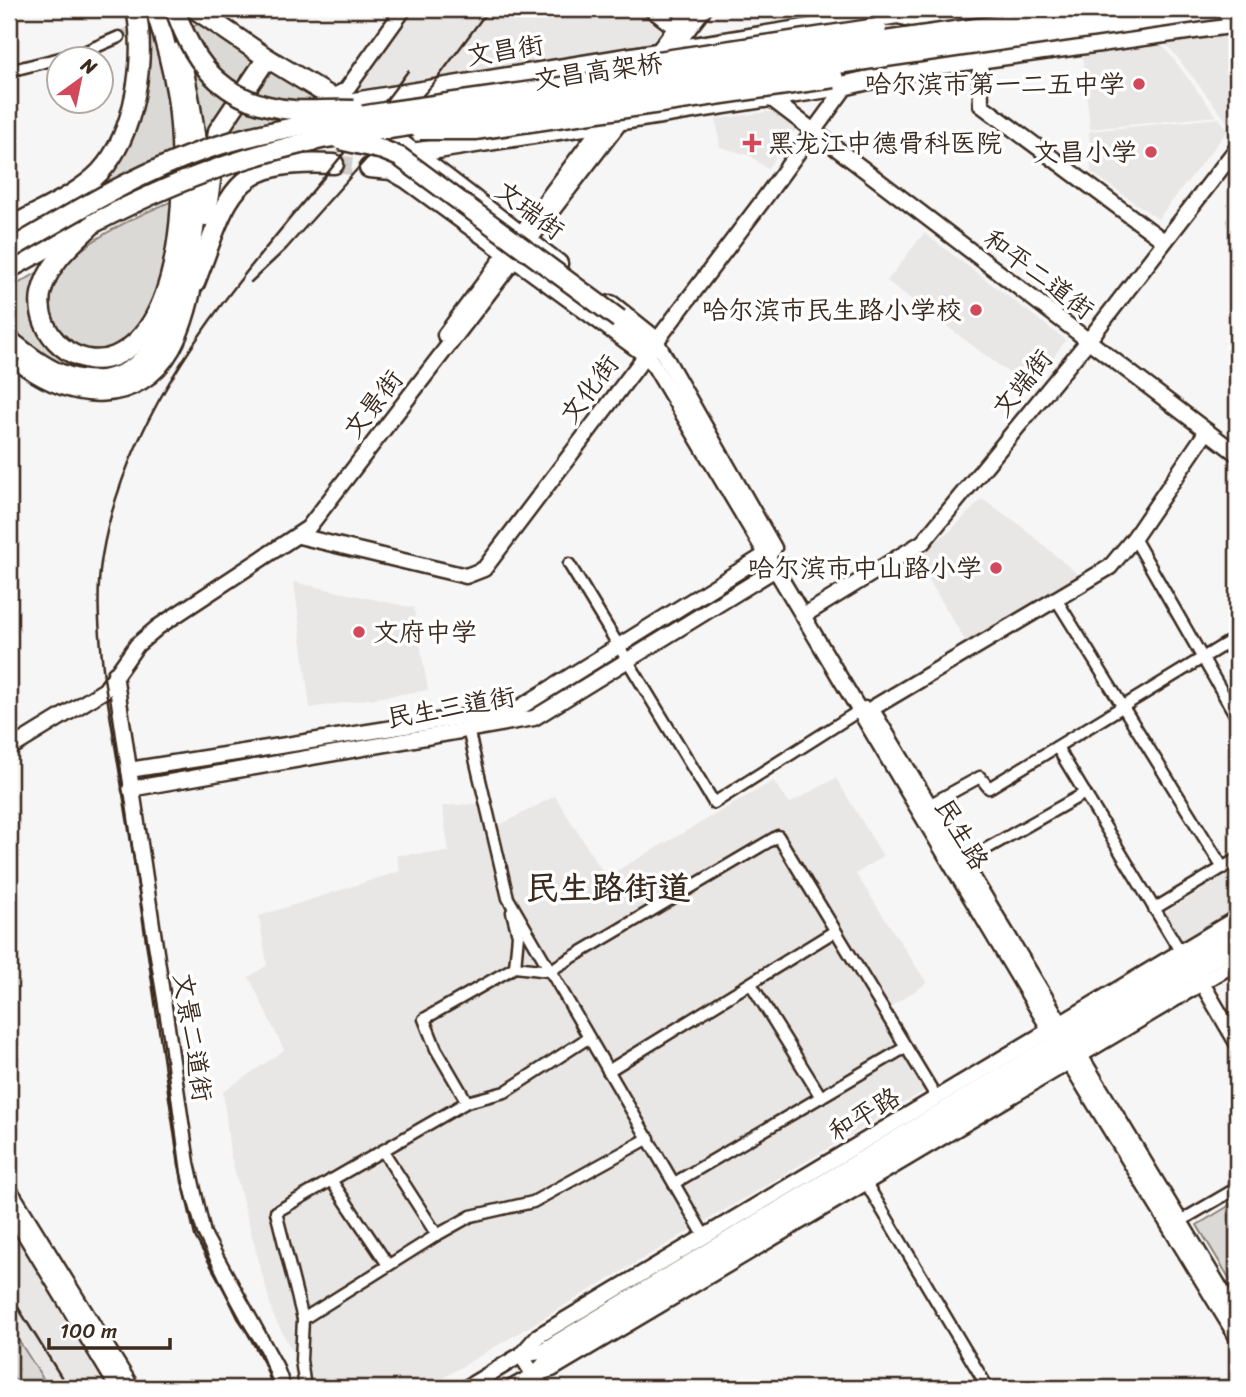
<svg xmlns="http://www.w3.org/2000/svg" width="1246" height="1397" viewBox="0 0 1246 1397" font-family="Sriracha,'LXGW WenKai TC',sans-serif">
  <style>
    .built { fill: #e9e7e6 }
    .green { fill: #dbd9d6; stroke: #8b827a; stroke-width: 2 }
    .lines { fill: none; stroke-linecap: round; stroke-linejoin: round }
    .street-tunnel { stroke: #d1cdcb; stroke-width: 10; stroke-dasharray: 10 5; stroke-linecap: butt }
    .highway-tunnel { stroke: #d1cdcb; stroke-width: 18; stroke-dasharray: 18 9; stroke-linecap: butt }
    .street-casing { stroke: #3b2a1e; stroke-width: 15 }
    .secondary-casing { stroke: #3b2a1e; stroke-width: 19 }
    .primary-casing { stroke: #3b2a1e; stroke-width: 19 }
    .highway-casing { stroke: #3b2a1e; stroke-width: 23 }
    .street { stroke: #fff; stroke-width: 10 }
    .secondary { stroke: #fff; stroke-width: 14 }
    .primary { stroke: #fff; stroke-width: 14 }
    .highway { stroke: #fff; stroke-width: 18 }
    .rail { stroke: #3b2a1e; stroke-width: 2.5 }
    .highway-bridge-casing { stroke: #3b2a1e; stroke-width: 23; stroke-linecap: butt }
    .highway-bridge { stroke: #fff; stroke-width: 18 }
    .poi-dot { fill: #d1495b; stroke: #fff; stroke-width: 2.5 }
    .labels { text-anchor: middle; stroke-width: 7; stroke-linejoin: round; paint-order: stroke }
    .street-label { font-size: 26px; fill: #3b2a1e; stroke: #fff }
    .poi-label { font-size: 26px; fill: #3b2a1e; stroke: #fff; text-anchor: end }
    .district-label { font-size: 33px; font-weight: bold; fill: #3b2a1e; stroke: #fff }
  </style>
  <rect width="100%" height="100%" fill="#f7f6f6"/>
  <filter id="ink" filterUnits="userSpaceOnUse"><feTurbulence type="fractalNoise" baseFrequency=".0143" numOctaves="2"/><feDisplacementMap in="SourceGraphic" scale="14" xChannelSelector="R" yChannelSelector="G"/><feConvolveMatrix kernelMatrix="1 2 1 2 8 2 1 2 1" color-interpolation-filters="sRGB"/></filter>
  <g filter="url(#ink)">
    <g class="built">
      <polygon points="404,9 637,9 665,30 652,53 346,106 346,90"/>
      <polygon points="1237,31 1237,121 1232,128 1166,43"/>
      <polygon points="1161,43 1217,116 1090,129 1082,52"/>
      <polygon points="774,111 796,129 767,169 751,156 720,147 716,119"/>
      <polygon points="1219,118 1228,130 1158,219 1091,172 1089,131"/>
      <polygon points="924,233 1066,340 1030,389 887,281"/>
      <polygon points="982,499 1016,522 1080,576 966,642 917,560 927,548 950,531"/>
      <polygon points="294,582 414,608 428,690 310,708"/>
      <polygon points="836,778 883,856 856,874 927,983 890,1007 936,1084 426,1388 312,1388 273,1315 230,1153 223,1092 284,1050 249,977 267,965 259,916 400,871 396,855 449,852 442,806 488,803 498,826 555,796 606,877 773,781 790,803"/>
      <polygon points="1237,869 1237,914 1184,946 1164,913"/>
      <polygon points="9,1224 111,1388 51,1388 9,1322"/>
    </g>
    <g class="green">
      <path d="M148,9L160,43L177,153L81,201C144,146 154,88 148,9Z"/>
      <polygon points="201,23 260,59 237,88 207,61 191,27"/>
      <polygon points="189,58 230,98 209,142 200,145"/>
      <polygon points="273,71 317,96 332,109 249,94"/>
      <polygon points="241,104 282,118 281,122 222,137"/>
      <path d="M177,199L172,246L144,325L112,352C85,350 67,349 54,323C24,262 133,218 177,199Z"/>
      <path d="M42,270L40,332L117,362L137,352V360C125,364 112,371 101,373C65,379 35,349 9,330V289Z"/>
      <polygon points="1237,1201 1237,1291 1197,1225"/>
      <polygon points="9,1325 49,1388 20,1388 9,1370"/>
    </g>
    <g class="lines">
      <polyline class="street-tunnel" points="119,37 175,9"/>
      <polyline class="highway-tunnel" points="334,164 369,168"/>
      <defs>
        <g id="street">
          <polyline points="9,71 84,52 119,37"/>
          <polyline points="1134,538 1237,718"/>
          <polyline points="569,564 714,803 865,707"/>
          <polyline points="1056,599 1223,868"/>
          <polyline points="468,729 508,898 705,1237"/>
          <polyline points="1057,747 1183,956"/>
          <polyline points="929,805 980,777 989,788 1237,637"/>
          <polyline points="963,862 1085,793"/>
          <polyline points="1154,909 1237,859"/>
          <polyline points="512,912 518,935 515,967"/>
          <polyline points="751,984 821,1097"/>
          <polyline points="588,1038 505,1092 467,1102 436,1049 424,1019 515,967 549,971 778,836 937,1098"/>
          <polyline points="608,1071 835,931"/>
          <polyline points="383,1151 437,1235"/>
          <polyline points="331,1180 388,1265"/>
          <polyline points="676,1182 906,1047"/>
          <polyline points="866,1183 988,1388"/>
          <polyline points="1182,1220 1237,1188"/>
          <polyline points="303,1319 437,1235 471,1216 533,1202 649,1138"/>
          <polyline points="305,1388 301,1360 303,1319 276,1212 467,1102"/>
        </g>
        <g id="secondary">
          <polyline points="651,9 681,32"/>
          <polyline points="668,55 704,9"/>
          <polyline points="653,58 690,9"/>
          <polyline points="980,59 981,105 1164,241"/>
          <polyline points="765,94 1237,454"/>
          <polyline points="331,97 346,90 404,9"/>
          <polyline points="445,335 607,119"/>
          <polyline points="656,341 774,548"/>
          <polyline points="647,354 1057,1042 1237,1337"/>
          <polyline points="299,536 466,576 484,569 764,199 847,85"/>
          <polyline points="811,611 923,542 1088,341 1237,148"/>
          <polyline points="115,674 187,1163 203,1234 275,1366 283,1388"/>
          <polyline points="871,709 1110,567 1134,538 1207,431"/>
          <polyline points="875,715 1237,1316"/>
          <polyline points="9,749 105,690 137,645 158,627 308,528 624,117"/>
          <polyline points="129,770 519,708 773,550"/>
          <polyline points="130,789 534,718 782,565"/>
          <polyline points="1196,973 1237,1043"/>
          <polyline points="9,1189 132,1388"/>
          <polyline points="9,1208 118,1388"/>
          <polyline points="521,1355 542,1388"/>
        </g>
        <g id="primary">
          <polyline points="521,1355 538,1336 1237,918"/>
          <polyline points="535,1374 552,1369 1237,962"/>
          <polyline points="466,1388 521,1355 540,1352 1237,933"/>
          <polyline points="511,1388 534,1375 547,1361 1237,946"/>
        </g>
        <g id="highway">
          <polyline points="195,9 267,58 351,109"/>
          <polyline points="921,67 1237,23"/>
          <polyline points="342,104 897,14 926,20 993,9"/>
          <polyline points="375,124 558,264"/>
          <polyline points="412,153 847,85 930,66"/>
          <polyline points="369,168 391,170 407,179 647,354"/>
          <polyline points="206,216 218,131 267,58"/>
          <path d="M94,223C73,243 47,264 41,294C34,334 77,372 115,356C190,323 186,163 177,96C172,66 164,37 155,9"/>
          <path d="M9,228C38,211 77,196 100,172C136,133 146,58 136,9"/>
          <polyline points="9,269 79,230"/>
          <path d="M195,283C229,196 228,158 334,164"/>
          <polyline points="611,305 656,341"/>
          <path d="M9,340C26,353 46,370 67,376C165,407 193,268 197,199C201,151 191,99 179,52"/>
          <path d="M26,366C73,400 138,406 171,348C184,325 190,297 195,271"/>
        </g>
      </defs>
      <use href="#street" class="street-casing"/>
      <use href="#secondary" class="secondary-casing"/>
      <use href="#primary" class="primary-casing"/>
      <use href="#highway" class="highway-casing"/>
      <use href="#street" class="street"/>
      <use href="#secondary" class="secondary"/>
      <use href="#primary" class="primary"/>
      <use href="#highway" class="highway"/>
      <g class="rail">
        <polyline points="251,282 286,249 434,83 489,9"/>
        <polyline points="9,1293 68,1388"/>
        <path d="M273,1388L260,1351L238,1318L197,1234L182,1182L163,1037L104,678C100,639 95,596 102,556C134,365 299,222 408,71"/>
      </g>
      <defs>
        <g id="highway-bridge">
          <path d="M175,9C195,69 228,105 294,110C314,111 334,109 354,110"/>
          <polyline points="645,63 877,28"/>
          <polyline points="420,130 475,130 834,78"/>
          <polyline points="340,140 383,150 400,157 619,319"/>
          <path d="M94,223C175,181 236,158 326,138L1220,9"/>
          <path d="M9,250C77,210 147,167 223,144C276,128 331,121 385,112L1110,9"/>
        </g>
      </defs>
      <use href="#highway-bridge" class="highway-bridge-casing"/>
      <use href="#highway-bridge" class="highway-bridge"/>
    </g>
  </g>
  <g class="poi-dot">
    <circle cx="1139" cy="84" r="7"/>
    <path d="M748.5 132.5h7v7h7v7h-7v7h-7v-7h-7v-7h7z"/>
    <circle cx="1151" cy="152" r="7"/>
    <circle cx="976" cy="310" r="7"/>
    <circle cx="996" cy="568" r="7"/>
    <circle cx="359" cy="632" r="7"/>
  </g>
  <g class="labels">
    <g class="street-label">
      <text transform="translate(505 50) rotate(-9)" y="9">文昌街</text>
      <text transform="translate(598 71) rotate(-8)" y="9">文昌高架桥</text>
      <text transform="translate(530 210) rotate(37)" y="9">文瑞街</text>
      <text transform="translate(1039 274) rotate(37)" y="9">和平二道街</text>
      <text transform="translate(1022 383) rotate(-51)" y="9">文端街</text>
      <text transform="translate(589 389) rotate(-53)" y="9">文化街</text>
      <text transform="translate(373 404) rotate(-52)" y="9">文景街</text>
      <text transform="translate(451 707) rotate(-10)" y="9">民生三道街</text>
      <text transform="translate(962 834) rotate(59)" y="9">民生路</text>
      <text transform="translate(193 1037) rotate(81)" y="9">文景二道街</text>
      <text transform="translate(864 1114) rotate(-31)" y="9">和平路</text>
    </g>
    <g class="poi-label">
      <text x="1125" y="93">哈尔滨市第一二五中学</text>
      <text x="768" y="152" text-anchor="start">黑龙江中德骨科医院</text>
      <text x="1137" y="161">文昌小学</text>
      <text x="962" y="319">哈尔滨市民生路小学校</text>
      <text x="982" y="577">哈尔滨市中山路小学</text>
      <text x="373" y="641" text-anchor="start">文府中学</text>
    </g>
    <g class="district-label">
      <text x="608" y="899">民生路街道</text>
    </g>
  </g>
  <rect width="1246" height="1397" fill="none" stroke="#fff" stroke-width="35"/>
  <rect x="18" y="18" width="1211" height="1362" fill="none" stroke="#3b2a1e" stroke-width="2.5" filter="url(#ink)"/>
  <g transform="translate(80 80) rotate(33)"><circle r="33" fill="#ffffff" stroke="#b1aaa5" stroke-width="2"/>
  <path d="M0-5L12 26L0 18L-12 26Z" fill="#d1495b"/>
  <text y="-10" font-size="19" font-weight="bold" text-anchor="middle" fill="#3b2a1e">N</text>
  </g>
  <path d="M49 1338v10h121v-10" fill="none" stroke="#3b2a1e" stroke-width="3.5"/>
  <text x="60" y="1338" font-size="21" fill="#3b2a1e" stroke="#ffffff" stroke-width="5" paint-order="stroke">100 m</text>
</svg>
